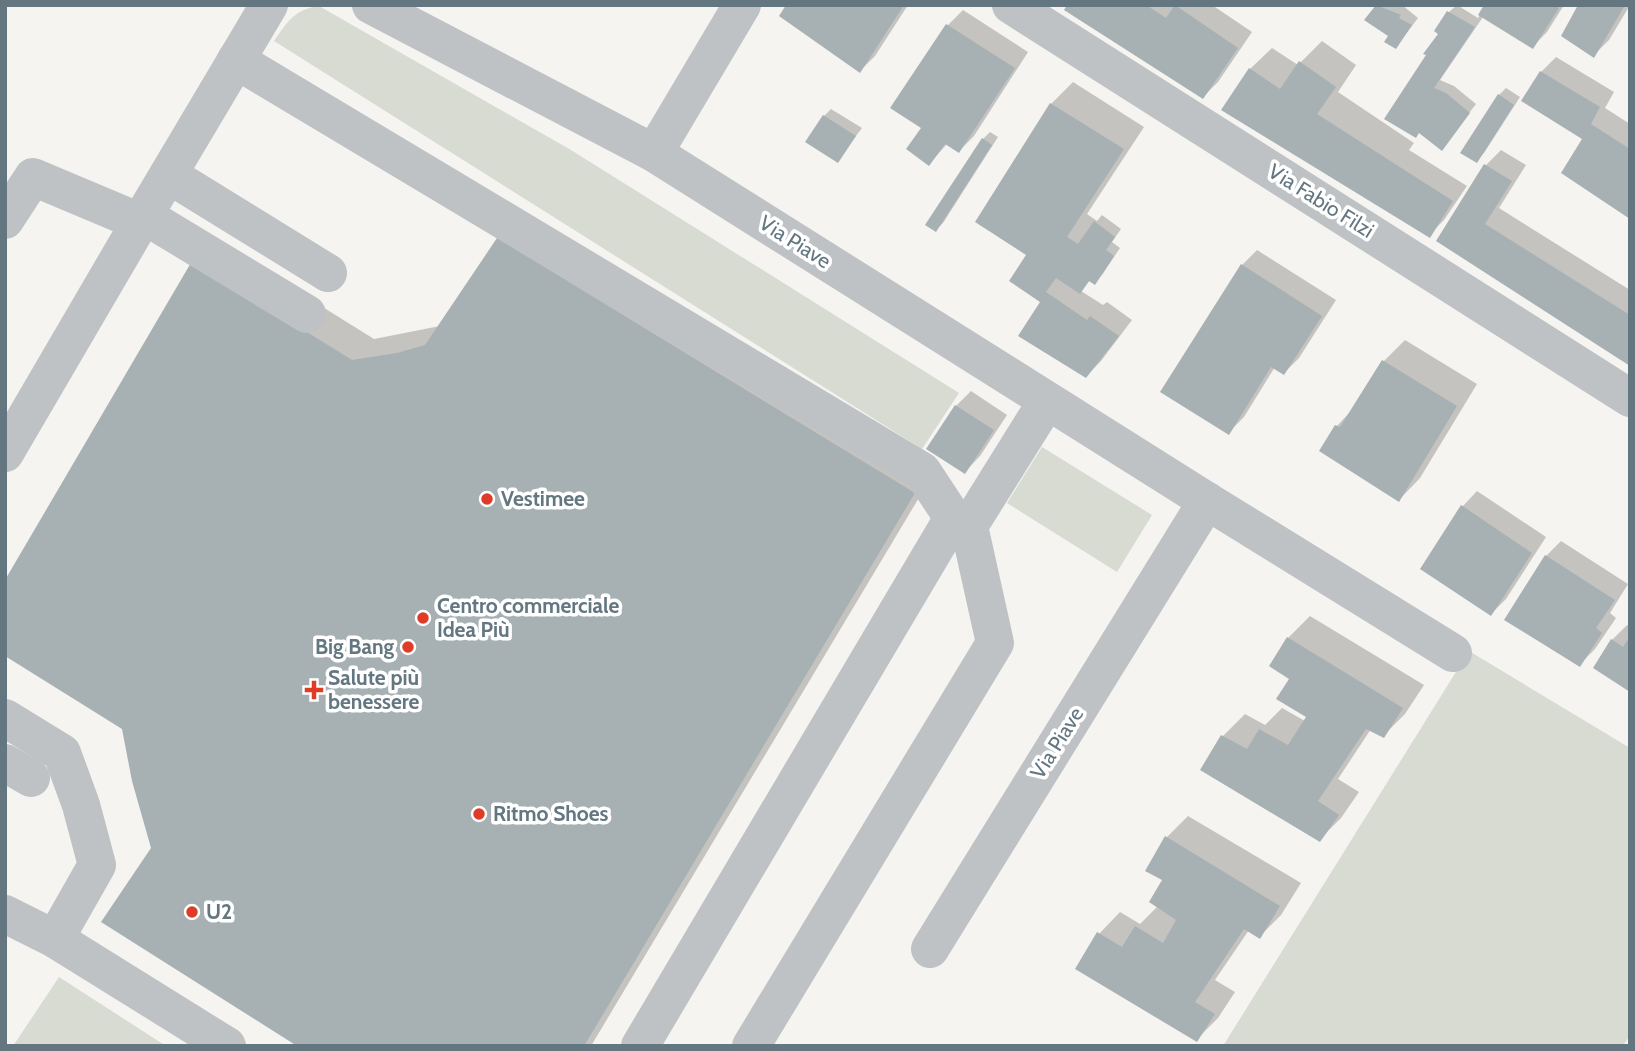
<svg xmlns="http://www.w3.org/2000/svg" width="1635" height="1051" viewBox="0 0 1635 1051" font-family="Cabin,sans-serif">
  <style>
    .green { fill: #d7dbd2 }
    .shadow { fill: #0003 }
    .building { fill: #a7b0b3 }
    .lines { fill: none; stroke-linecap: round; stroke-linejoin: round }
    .minor { stroke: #bec2c5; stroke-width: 38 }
    .poi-dot { fill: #de3c27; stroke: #fff; stroke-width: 2.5 }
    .labels { text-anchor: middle; stroke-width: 7; stroke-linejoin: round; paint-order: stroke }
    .street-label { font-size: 21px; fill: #647781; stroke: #fff }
    .poi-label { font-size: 21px; font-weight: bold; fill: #647781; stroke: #fff; text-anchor: start }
  </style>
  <rect width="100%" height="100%" fill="#f5f4f1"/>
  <g class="green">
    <path d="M319,6L571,150L959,393L922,449L274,41C288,21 294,10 319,6Z"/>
    <polygon points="1042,447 1152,515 1117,572 1007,503"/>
    <polygon points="1469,651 1630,748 1630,1035 1623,1046 1223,1046"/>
    <polygon points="59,977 166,1046 13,1046"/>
  </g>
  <g class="shadow">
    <polygon points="788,5 908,5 875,56 860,71"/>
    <polygon points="1070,5 1212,5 1252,32 1218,82 1203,97"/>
    <polygon points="1378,5 1402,5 1418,18 1396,47 1390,35 1367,20"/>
    <polygon points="1457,5 1478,18 1486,5 1564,5 1547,32 1532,47 1483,17 1440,80 1454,86 1476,104 1442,149 1420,132 1440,33 1449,12"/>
    <polygon points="1580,5 1630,5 1609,40 1594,55"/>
    <polygon points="963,10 1028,52 974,136 959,151 947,144 929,164 923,128 948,25"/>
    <polygon points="1322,41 1356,65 1338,92 1414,143 1409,150 1467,186 1444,220 1429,235 1250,69 1272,48 1298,65"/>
    <polygon points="1556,57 1614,92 1605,108 1630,124 1630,217 1584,138 1541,72"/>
    <polygon points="1073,82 1144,127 1087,214 1097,221 1102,215 1121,229 1112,242 1120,248 1102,275 1094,282 1091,279 1081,291 1103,305 1107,302 1132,320 1101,361 1086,376 1042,301 1028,255 1051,104"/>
    <polygon points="1506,88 1520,97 1484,153 1477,160 1499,95"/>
    <polygon points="831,109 862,128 837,161 824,116"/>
    <polygon points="990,132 998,137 943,223 936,230 983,139"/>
    <polygon points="1501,150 1526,165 1499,208 1630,290 1630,364 1438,241 1486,165"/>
    <polygon points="498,239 935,471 591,1046 300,1046 153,848 215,240 374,339 440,326"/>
    <polygon points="1257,250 1336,300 1299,358 1284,373 1275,367 1244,417 1229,432 1242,265"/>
    <polygon points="1405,340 1477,384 1420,478 1399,500 1337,426 1352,410 1383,362"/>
    <polygon points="971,391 1007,415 980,456 965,472 956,406"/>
    <polygon points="1477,491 1546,537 1506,599 1491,614 1462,507"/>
    <polygon points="1561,541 1628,584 1610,613 1616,618 1595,649 1580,664 1546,556"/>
    <polygon points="1310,616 1424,685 1405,714 1383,736 1371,729 1338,779 1359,792 1341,818 1320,839 1203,769 1223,736 1245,714 1265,725 1282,708 1305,721 1308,717 1291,678 1288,638"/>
    <polygon points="1627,625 1630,627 1630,690 1612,640"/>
    <polygon points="1188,816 1301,883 1281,915 1260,936 1249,930 1215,980 1235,992 1218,1018 1197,1039 1099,934 1120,912 1140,924 1158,906 1164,880 1167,837"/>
  </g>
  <g class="building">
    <polygon points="786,5 904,5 860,73 779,16"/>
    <polygon points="1067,5 1146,5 1166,18 1175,5 1238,48 1203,99 1064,10"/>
    <polygon points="1376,5 1401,15 1399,18 1412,25 1396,49 1384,42 1388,36 1364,20"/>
    <polygon points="1484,5 1554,5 1559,8 1533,49 1478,15"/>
    <polygon points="1578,5 1625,5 1594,58 1561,36"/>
    <polygon points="1447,11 1475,27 1434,88 1446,93 1470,113 1442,151 1419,133 1416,138 1384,119 1426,55 1423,54 1438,34 1434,31"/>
    <polygon points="946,24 1015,68 959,153 945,144 929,166 906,149 921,128 890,108"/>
    <polygon points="1299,61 1336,87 1317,114 1453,201 1430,238 1221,110 1249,68 1280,89"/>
    <polygon points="1540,71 1600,107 1591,124 1630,149 1630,219 1561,173 1582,139 1521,101"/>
    <polygon points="1498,94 1514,105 1477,163 1460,153"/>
    <polygon points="1050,103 1124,149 1067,237 1078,244 1094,221 1115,237 1106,250 1114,256 1095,285 1089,281 1080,294 1056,278 1046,292 1087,320 1090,316 1119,336 1086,378 1018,336 1040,302 1009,281 1026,255 975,222"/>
    <polygon points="823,115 856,136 838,163 805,142"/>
    <polygon points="982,138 992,145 936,232 925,225"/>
    <polygon points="1484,164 1512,181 1485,224 1630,315 1630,366 1436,241"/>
    <polygon points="497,238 915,493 584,1046 297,1046 101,922 151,848 132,781 122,729 5,656 5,580 192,261 352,360 397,353 425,345"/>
    <polygon points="1241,264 1322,316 1284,375 1271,367 1229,435 1160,392"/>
    <polygon points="1382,360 1457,406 1399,502 1319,451 1335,425 1340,427"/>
    <polygon points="955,405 994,430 965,474 926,449"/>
    <polygon points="1461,505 1532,553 1491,616 1420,569"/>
    <polygon points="1545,555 1615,600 1596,628 1602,633 1580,667 1504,620"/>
    <polygon points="1630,636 1630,692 1593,668 1611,639 1623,647"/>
    <polygon points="1287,637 1403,708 1384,738 1366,729 1318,801 1339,815 1320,842 1200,770 1221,735 1247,749 1259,729 1288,745 1306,717 1276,699 1289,679 1269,666"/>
    <polygon points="1165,836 1280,906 1260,939 1244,929 1195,1002 1215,1014 1197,1042 1075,969 1097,932 1122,947 1135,926 1163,943 1176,920 1149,902 1162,880 1145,871"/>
  </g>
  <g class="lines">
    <g class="minor">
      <polyline points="371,5 654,153 1207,501 1453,653"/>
      <polyline points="1011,5 1630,398"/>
      <polyline points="236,60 922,471 953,518 969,526 995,643 751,1046"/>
      <polyline points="654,153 742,5"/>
      <polyline points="169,175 328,273"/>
      <polyline points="145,216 307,314"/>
      <polyline points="5,220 33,177 140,222 5,453"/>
      <polyline points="140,222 269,5"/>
      <polyline points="969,526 1047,401"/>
      <polyline points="5,718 62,753 81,805 97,865 55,939"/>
      <polyline points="5,763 31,778"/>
      <polyline points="5,914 55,939 227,1046"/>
      <polyline points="930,949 1207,501"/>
      <polyline points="640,1046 953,518"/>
    </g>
  </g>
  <g class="poi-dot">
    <circle cx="487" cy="499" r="7"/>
    <circle cx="423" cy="618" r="7"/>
    <circle cx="408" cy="647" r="7"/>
    <path d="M310.5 679.5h7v7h7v7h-7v7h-7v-7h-7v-7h7z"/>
    <circle cx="479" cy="814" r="7"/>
    <circle cx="192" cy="912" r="7"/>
  </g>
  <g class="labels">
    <g class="street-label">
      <text transform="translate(1321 201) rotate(32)" y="7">Via Fabio Filzi</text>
      <text transform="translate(795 242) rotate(32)" y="7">Via Piave</text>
      <text transform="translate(1057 743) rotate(-58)" y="7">Via Piave</text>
    </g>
    <g class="poi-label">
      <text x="501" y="506">Vestimee</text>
      <text x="437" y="613">Centro commerciale<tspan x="437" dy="24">Idea Più</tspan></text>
      <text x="394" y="654" text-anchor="end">Big Bang</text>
      <text x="328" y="685">Salute più<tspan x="328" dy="24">benessere</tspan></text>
      <text x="493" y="821">Ritmo Shoes</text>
      <text x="206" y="919">U2</text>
    </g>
  </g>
  <rect width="1635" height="1051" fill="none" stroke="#647781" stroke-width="14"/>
</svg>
